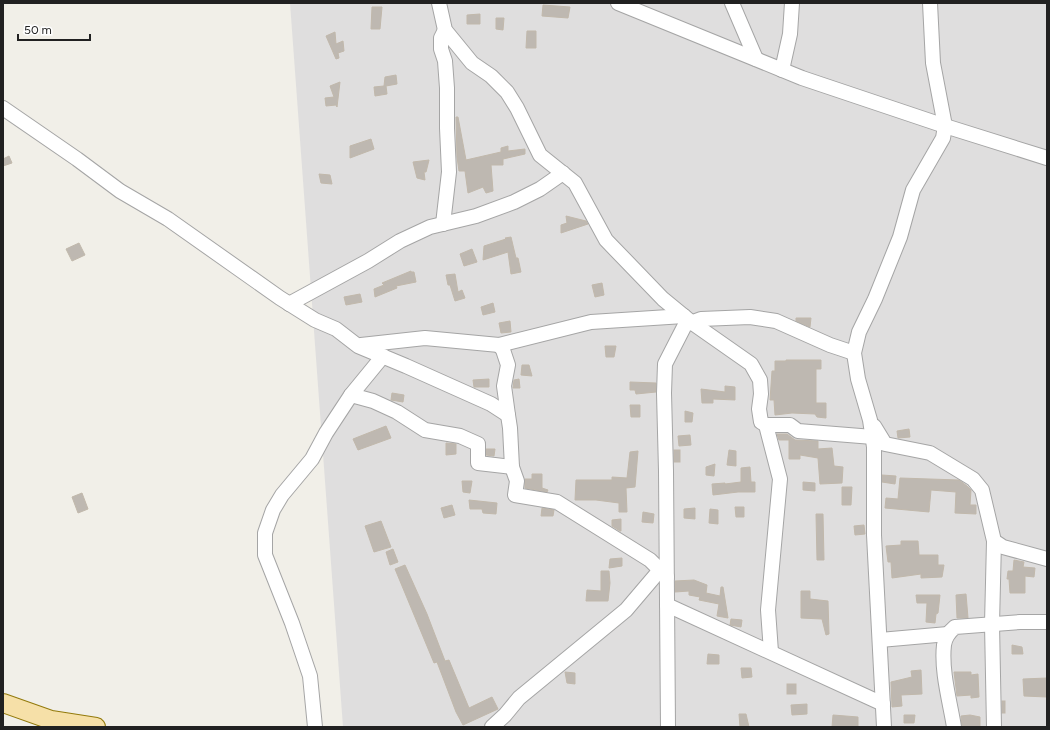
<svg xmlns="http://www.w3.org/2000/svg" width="1050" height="730" viewBox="0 0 1050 730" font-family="Figtree,sans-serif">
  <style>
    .residential { fill: #dfdede }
    .building { fill: #beb8b1; stroke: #c1b8ab }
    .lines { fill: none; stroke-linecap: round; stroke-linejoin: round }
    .minor-casing { stroke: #a5a5a5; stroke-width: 16 }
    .major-casing { stroke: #937a0b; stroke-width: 20 }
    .minor { stroke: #fff; stroke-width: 14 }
    .major { stroke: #f6e0a8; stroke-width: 18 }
  </style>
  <rect width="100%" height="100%" fill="#f1efe8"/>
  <polygon class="residential" points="290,3 1047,3 1047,727 343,727"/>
  <g class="building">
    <polygon points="543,5 570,7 568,18 542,16"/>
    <polygon points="372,7 382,7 380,29 371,29"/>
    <polygon points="480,14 480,24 467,24 467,15"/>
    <polygon points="496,18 504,18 503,30 496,29"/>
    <polygon points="527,31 536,31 536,48 526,48"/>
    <polygon points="335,32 336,44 343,41 344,51 338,53 339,58 336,59 326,36"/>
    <polygon points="396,75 397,84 386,86 387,94 375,96 374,87 384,86 385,77"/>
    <polygon points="340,82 337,107 336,105 326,106 325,98 334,97 330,86"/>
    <polygon points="456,117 458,117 466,160 501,152 501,148 508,146 508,151 525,149 525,154 503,159 503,165 491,165 493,191 486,193 483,187 468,193 465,171 459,171 457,157"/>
    <polygon points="371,139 374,149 350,158 350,146"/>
    <polygon points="9,156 12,163 3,166 3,159"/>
    <polygon points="429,160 426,172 424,172 425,180 417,178 413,162"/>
    <polygon points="319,174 330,175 332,184 321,183"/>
    <polygon points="566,216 586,221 588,224 561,233 561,225 567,223"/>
    <polygon points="511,237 516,258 518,258 521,272 511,274 508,252 483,260 484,246 506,239 505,238"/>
    <polygon points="79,243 85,255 72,261 66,249"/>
    <polygon points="472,249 477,262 464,266 460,254"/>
    <polygon points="411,271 411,272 414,272 416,282 396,286 397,288 375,297 374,289 384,285 382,283"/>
    <polygon points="455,274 458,292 462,290 465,298 455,301 450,285 448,285 446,275"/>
    <polygon points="602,283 604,295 595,297 592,285"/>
    <polygon points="360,294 362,302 346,305 344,297"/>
    <polygon points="493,303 495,312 483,315 481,307"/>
    <polygon points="796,318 811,318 810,327 796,321"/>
    <polygon points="510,321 511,332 501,333 499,323"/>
    <polygon points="605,346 616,346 614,357 606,357"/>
    <polygon points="786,360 821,360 821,369 816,369 816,403 826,403 826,418 817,417 815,414 792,413 775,415 774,400 770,400 772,371 775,371 775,361 786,361"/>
    <polygon points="522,365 529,365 532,376 521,375"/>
    <polygon points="489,379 489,387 474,387 473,380"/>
    <polygon points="519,379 520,388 513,388 514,380"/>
    <polygon points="630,382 656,383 656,392 636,394 635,390 630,390"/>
    <polygon points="725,386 735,387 735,400 713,399 713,403 702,403 701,389 725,392"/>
    <polygon points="392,393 404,395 403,402 391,400"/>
    <polygon points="630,405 640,405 640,417 631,417"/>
    <polygon points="685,411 693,413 692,422 685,422"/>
    <polygon points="386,426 391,438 358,450 353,439"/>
    <polygon points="909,429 910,437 898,438 897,431"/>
    <polygon points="777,434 787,434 795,440 818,441 818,449 832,448 834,466 843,467 842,483 820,484 818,458 800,455 800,459 789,459 789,440 790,440 779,440"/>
    <polygon points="690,435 691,445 679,446 678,436"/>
    <polygon points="446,443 456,444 456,454 446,455"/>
    <polygon points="486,449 495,449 494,456 486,455"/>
    <rect x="674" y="450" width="6" height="12"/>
    <polygon points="729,450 736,451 736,466 727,465"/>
    <polygon points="638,451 635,487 626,488 627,512 619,512 619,503 596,500 575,500 576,480 612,480 612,477 627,478 630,452"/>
    <polygon points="715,464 714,476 706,475 706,467"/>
    <polygon points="750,467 751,482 755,482 755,492 738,492 713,495 712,484 725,483 725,484 741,482 741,468"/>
    <polygon points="532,474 542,474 542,488 548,490 547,492 525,488 525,479 532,479"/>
    <polygon points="882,475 896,476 895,484 882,482"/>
    <polygon points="900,478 959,480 967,486 971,490 970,505 976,505 976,514 955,513 956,492 931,490 929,512 885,508 886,498 898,499"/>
    <polygon points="462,481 472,481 470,493 463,492"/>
    <polygon points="803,482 815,483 815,491 803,490"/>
    <polygon points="842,487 852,487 851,505 842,505"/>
    <polygon points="82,493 88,509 78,513 72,497"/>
    <polygon points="469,500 497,503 496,514 483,513 482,509 470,509"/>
    <polygon points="452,505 455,515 444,518 441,508"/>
    <polygon points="735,507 744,507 744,517 736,517"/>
    <polygon points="542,508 554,510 553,516 541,516"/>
    <polygon points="695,508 695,519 684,518 684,509"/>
    <polygon points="710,509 718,510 718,524 709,523"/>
    <polygon points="643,512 654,514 653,523 642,522"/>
    <polygon points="816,514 823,514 824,560 817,560"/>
    <polygon points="621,519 621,531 620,531 612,526 612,520"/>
    <polygon points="381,521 391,547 374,552 365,526"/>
    <polygon points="864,525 865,534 855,535 854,526"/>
    <polygon points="901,541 918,541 919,555 938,555 938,565 944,565 942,577 921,578 921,574 892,578 891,562 888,562 886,546 901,545"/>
    <polygon points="393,549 398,562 390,565 386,552"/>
    <polygon points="622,558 622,566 609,568 610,559"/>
    <polygon points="1014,560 1024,562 1023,567 1035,568 1034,577 1025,576 1025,593 1010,593 1009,579 1007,579 1008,571 1013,571"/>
    <polygon points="405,565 427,614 445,661 449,660 469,708 492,697 498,709 463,725 456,712 437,662 434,663 395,569"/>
    <polygon points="601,571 609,571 610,583 608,601 586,601 587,590 601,591"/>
    <polygon points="694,580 707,585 706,593 720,596 721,587 723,587 728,618 717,616 719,604 699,600 700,597 689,595 689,591 675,592 675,581"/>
    <polygon points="801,591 810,591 810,599 828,601 829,634 826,635 822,619 801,618"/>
    <polygon points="966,594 968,618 957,618 956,595"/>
    <polygon points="916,595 940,595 938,613 936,614 935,623 926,622 927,603 917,603"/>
    <polygon points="731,619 742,620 741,627 730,625"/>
    <polygon points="1012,645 1022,647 1023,654 1012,654"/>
    <polygon points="708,654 719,655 719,664 707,664"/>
    <polygon points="741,668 751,668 752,677 742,678"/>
    <polygon points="921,670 922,694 901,695 902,706 892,707 891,682 912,677 911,671"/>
    <polygon points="565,672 575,673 575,684 567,683"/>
    <polygon points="954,672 971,672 971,675 978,674 979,697 971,698 971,695 957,696"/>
    <polygon points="1047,678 1047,697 1024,696 1023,679"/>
    <rect x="787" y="684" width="9" height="10"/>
    <rect x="1002" y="701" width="3" height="12"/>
    <polygon points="807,704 807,714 792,715 791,705"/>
    <polygon points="739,714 746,714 749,727 740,727"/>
    <polygon points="833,715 858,717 858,727 832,727"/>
    <polygon points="904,715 915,715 914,723 904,723"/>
    <polygon points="970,715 980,717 980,727 962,727 961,716"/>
  </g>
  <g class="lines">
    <defs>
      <g id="minor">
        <polyline points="439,3 445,30 472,63 491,76 507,92 517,108 540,155 575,183 606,240 663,299 691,322 751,364 760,380 761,394 759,409 761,422 766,425 780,479 768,610 771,652"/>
        <polyline points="618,3 802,78 945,126 1047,158"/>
        <polyline points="732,3 756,59"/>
        <polyline points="782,70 790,34 792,3"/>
        <polyline points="3,108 77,159 120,191 168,219 280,298 315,320 336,329 358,346 406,366 491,404 508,415"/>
        <polyline points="443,224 449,172 447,128 447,88 445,61 441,49 441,38 445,30"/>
        <polyline points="289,304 368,261 400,241 430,227 476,216 514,202 540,189 563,173"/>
        <polyline points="361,345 425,338 499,345 591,322 684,316"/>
        <polyline points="499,345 503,350 508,365 504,386 508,415 510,428 512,467 517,481 515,495 557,502 650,560 667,577"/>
        <polyline points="351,395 373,401 397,412 425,430 460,436 478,444 478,463 512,467"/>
        <polyline points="766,425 790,425 798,431 873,437"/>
        <polyline points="874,426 885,444 930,453 973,479 982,490 994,541 1003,547 1047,559"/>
        <polyline points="667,605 883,704"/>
        <polyline points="880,640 948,634"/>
        <polyline points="315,727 310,676 292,623 265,555 265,533 273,510 282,495 312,459 326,433 351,395 383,356"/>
        <polyline points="492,727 505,715 519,698 626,610 660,570"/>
        <polyline points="668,727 666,471 664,393 665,364 685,325 701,319 750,317 776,321 830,345 854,353"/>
        <polyline points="884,727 874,535 874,447 870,420 858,379 854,353 859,332 875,299 900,237 913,190 943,138 945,126 933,63 930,3"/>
        <path d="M954,727C950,702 941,671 944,645C945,637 949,632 955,627L1020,622H1047"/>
        <polyline points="994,727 992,624 994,541"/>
      </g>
      <polyline id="major" points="3,703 51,720 96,727"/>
    </defs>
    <use href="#minor" class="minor-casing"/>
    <use href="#major" class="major-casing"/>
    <use href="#minor" class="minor"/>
    <use href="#major" class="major"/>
  </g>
  <rect width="1050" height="730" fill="none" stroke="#212121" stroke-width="8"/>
  <path d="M18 34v6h72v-6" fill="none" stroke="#212121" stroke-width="2"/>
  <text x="24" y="34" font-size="12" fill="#212121" stroke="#ffffff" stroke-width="3" paint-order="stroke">50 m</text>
</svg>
